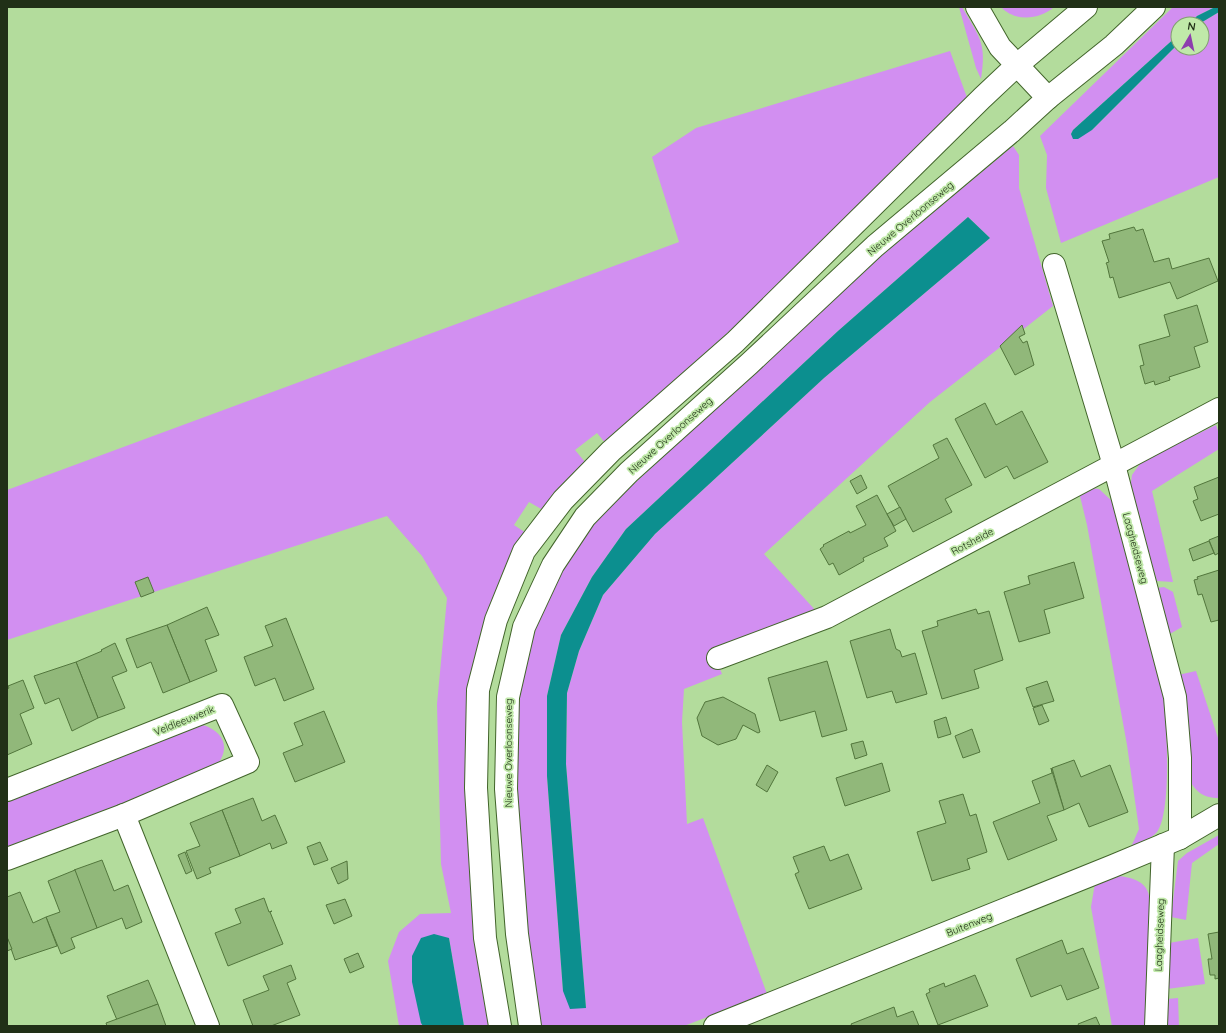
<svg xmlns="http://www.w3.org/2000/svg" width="1226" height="1033" viewBox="0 0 1226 1033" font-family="Quicksand,sans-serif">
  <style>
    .green { fill: #d28ff1; fill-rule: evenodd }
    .water { fill: #0c8f8f }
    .building { fill: #91b87a; stroke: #52763c }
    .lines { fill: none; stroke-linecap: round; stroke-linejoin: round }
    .minor-casing { stroke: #42652b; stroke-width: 24 }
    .minor { stroke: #fff; stroke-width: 22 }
    .labels { text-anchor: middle; stroke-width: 3.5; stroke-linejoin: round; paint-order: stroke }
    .street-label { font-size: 10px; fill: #213017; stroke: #c0e9a9 }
  </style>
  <rect width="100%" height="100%" fill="#b3dc9c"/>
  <g class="green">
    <path d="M959,7H962C979,37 987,42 981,79L976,68Z"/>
    <path d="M1001,7H1054C1039,20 1015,22 1001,7Z"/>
    <polygon points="1173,7 1215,7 1197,16 1189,24 1178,24 1178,35 1073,130 1071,134 1092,130 1178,44 1178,48 1202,48 1202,24 1199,24 1219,12 1219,177 1061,243 1046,188 1047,155 1040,136"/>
    <polygon points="950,51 969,103 747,315 606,444 597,433 575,450 585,462 543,510 529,502 514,525 526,533 472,671 492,1026 464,1026 449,938 421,1023 423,1026 399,1026 388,961 399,932 420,914 451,913 441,864 437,704 447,598 422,556 387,516 7,640 7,490 679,242 652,157 696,128"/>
    <path d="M1013,146L1019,155V188L1053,306L930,402L764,554L816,611L719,667L722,674L684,689L682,722L687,824L703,818L767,994L684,1026H539L523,910L515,722L529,637L567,558L598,517L880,257ZM968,217L990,238L824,378L655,534L603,595L579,651L567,693L566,764L586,1008L563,991L547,776V696L561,635L592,577L626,529L838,331Z"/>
    <polygon points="1216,425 1219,434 1219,449 1152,491 1173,582 1157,581 1130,490 1132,475 1142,461"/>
    <path d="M1090,488L1099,489L1113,502L1163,693C1167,720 1172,812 1157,832C1151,839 1139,843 1131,847L1139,829L1127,745L1087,525L1079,492Z"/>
    <polygon points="1164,587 1173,592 1182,627 1168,635 1156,588"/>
    <path d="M1196,671L1219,741V798C1202,798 1195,791 1187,776L1178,675Z"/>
    <path d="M203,725C225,732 231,750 215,767L7,849V800L195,726Z"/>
    <polygon points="1219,835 1219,844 1192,863 1186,920 1171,917 1178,861 1187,853"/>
    <path d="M1118,876C1130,877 1147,881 1149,896C1150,902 1148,905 1151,912L1146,1026H1112L1091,907L1095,883Z"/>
    <polygon points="1198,938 1205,984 1167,989 1169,943"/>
    <polygon points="1178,998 1179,1026 1165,1026 1167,999"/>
  </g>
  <g class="water">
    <polygon points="1215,7 1219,7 1219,12 1199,24 1189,24 1197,16"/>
    <polygon points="1178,35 1178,44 1092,130 1078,139 1073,139 1071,134 1073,130"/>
    <polygon points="968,217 990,238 824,378 655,534 603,595 579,651 567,693 566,764 586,1008 570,1009 563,991 547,776 547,696 561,635 592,577 626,529 838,331"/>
    <polygon points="434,934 449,938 464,1026 423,1026 421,1023 412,982 412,956 421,938"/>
  </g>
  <g class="building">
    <polygon points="1134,227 1136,231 1143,229 1154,262 1169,258 1172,269 1209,258 1218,281 1177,299 1170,282 1119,298 1113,277 1110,278 1107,265 1106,263 1109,262 1102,241 1110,239 1109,234"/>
    <polygon points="1197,305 1208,342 1194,347 1200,367 1169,377 1170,380 1155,385 1154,381 1145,384 1140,366 1144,365 1139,345 1170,336 1164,315"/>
    <polygon points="1022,325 1025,334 1019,337 1023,343 1027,341 1034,365 1015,375 1000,346"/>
    <polygon points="985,403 996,425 1022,411 1048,462 1014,479 1007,466 985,478 955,419"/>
    <polygon points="947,438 972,485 945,499 952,512 913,532 888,486 939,458 933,445"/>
    <polygon points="861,475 867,488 857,494 850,481"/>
    <polygon points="1219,477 1219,514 1201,521 1193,501 1198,499 1194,487"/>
    <polygon points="877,495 896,531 884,538 888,546 863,558 864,561 839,575 833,563 829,565 820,549 824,546 823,545 849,531 850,533 866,525 856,506"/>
    <polygon points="900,507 906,519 894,526 887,514"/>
    <polygon points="1219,536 1219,553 1215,555 1209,540"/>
    <polygon points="1209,541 1214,553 1193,561 1189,549"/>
    <polygon points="1074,562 1084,598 1044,610 1050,633 1019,642 1004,592 1030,584 1028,576"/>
    <polygon points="1219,570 1219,620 1211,622 1202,594 1198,595 1194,580 1198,579 1197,577"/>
    <polygon points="148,577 154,592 141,597 135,582"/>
    <polygon points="207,607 219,635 205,640 217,671 190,682 167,625"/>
    <polygon points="976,609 978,614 989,611 1003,660 974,670 979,688 942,699 922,631 938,626 937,621"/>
    <polygon points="286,618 314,689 284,701 275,678 255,686 244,657 273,646 265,626"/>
    <polygon points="167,625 190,682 163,693 151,662 137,668 126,639"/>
    <polygon points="890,629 896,649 900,651 902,657 915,653 927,694 896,703 892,691 867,698 850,641"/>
    <polygon points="115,643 127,671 112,677 125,708 98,718 76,662 102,651 101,650"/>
    <polygon points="827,661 847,730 822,737 815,711 780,721 768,678"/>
    <polygon points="76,662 98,718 72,731 59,698 45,704 34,676"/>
    <polygon points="23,680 34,708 20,714 32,744 7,755 7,689 9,688 8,686"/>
    <polygon points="1047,681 1054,701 1033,707 1026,688"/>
    <polygon points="723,697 755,714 760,732 758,733 743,725 736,739 718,745 702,736 697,718 705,702"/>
    <polygon points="1042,705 1049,721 1039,725 1033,708"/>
    <polygon points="324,711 345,762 295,782 283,753 303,745 294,723"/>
    <polygon points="946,717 951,734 938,738 934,721"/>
    <polygon points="972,729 980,752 963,758 955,736"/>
    <polygon points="863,741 867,755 855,759 851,744"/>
    <polygon points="1074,760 1081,777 1110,765 1128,812 1089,827 1079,803 1064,810 1052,768"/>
    <polygon points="882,763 890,791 845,806 836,778"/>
    <polygon points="767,765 778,772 767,792 756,785"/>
    <polygon points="1051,768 1064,810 1047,816 1057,840 1008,860 993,822 1040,803 1032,781 1052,773"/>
    <polygon points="963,794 970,816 976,814 987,852 967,859 970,869 932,881 917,832 946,823 939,801"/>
    <polygon points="253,798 262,821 275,815 287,843 272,849 270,843 240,856 222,810"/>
    <polygon points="222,810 240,856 209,868 211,873 197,879 186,851 200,846 190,823"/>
    <polygon points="320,842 328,860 314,865 307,847"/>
    <polygon points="824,846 830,861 848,854 862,889 809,909 795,874 799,872 793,857"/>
    <polygon points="185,852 192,871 186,874 178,855"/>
    <polygon points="102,860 114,891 128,885 142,922 126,929 122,918 97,928 74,870"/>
    <polygon points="347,861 348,879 338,884 331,868"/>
    <polygon points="75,870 97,928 71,938 75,948 61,954 46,917 60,912 48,881"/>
    <polygon points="20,892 33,923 46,917 57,946 15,960 7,937 7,897"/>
    <polygon points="264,898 269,912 272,911 270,912 283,944 228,966 215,933 241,923 235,909"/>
    <polygon points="345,899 352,916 334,924 326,905"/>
    <polygon points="1219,932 1219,978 1215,979 1215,975 1210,975 1208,959 1212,959 1208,934"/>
    <polygon points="7,937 12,949 7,951"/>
    <polygon points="1062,940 1067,954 1083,948 1099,988 1067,1000 1061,985 1031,997 1016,959"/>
    <polygon points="358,953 364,967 350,973 344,959"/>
    <polygon points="291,965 296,979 287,983 300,1015 271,1026 253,1026 243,1000 269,990 263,976"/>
    <polygon points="975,975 988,1006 938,1025 926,994 930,992 929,989 944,983 945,987"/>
    <polygon points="148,980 158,1004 117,1020 107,996"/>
    <polygon points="158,1004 166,1026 107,1026 106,1023"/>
    <polygon points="894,1007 897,1017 913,1011 919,1026 852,1026 851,1024"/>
    <polygon points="1096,1017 1100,1026 1079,1026 1078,1024"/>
  </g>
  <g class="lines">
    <defs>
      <g id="minor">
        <polyline points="977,7 1000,47 1048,98"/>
        <polyline points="1054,265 1114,465 1175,697 1180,758 1180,838"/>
        <polyline points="718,658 827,617 1219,409"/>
        <polyline points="7,790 222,705 248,762 124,815 7,859"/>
        <polyline points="124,815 208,1026"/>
        <polyline points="500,1026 485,938 476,788 478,690 496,620 524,551 563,500 611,451 735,342 982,98 1016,66 1086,7"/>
        <polyline points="530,1026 517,934 506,789 508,697 524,627 553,565 585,517 629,472 749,364 875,246 1012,131 1048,98 1114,45 1154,7"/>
        <polyline points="715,1026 1113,866 1180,838 1219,815"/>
        <polyline points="1156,1026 1163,845"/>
      </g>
    </defs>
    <use href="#minor" class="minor-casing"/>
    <use href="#minor" class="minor"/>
  </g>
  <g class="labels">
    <g class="street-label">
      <text transform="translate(910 218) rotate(-40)" y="4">Nieuwe Overloonseweg</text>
      <text transform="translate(670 435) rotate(-42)" y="4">Nieuwe Overloonseweg</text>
      <text transform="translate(972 541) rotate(-28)" y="4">Rotsheide</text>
      <text transform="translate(1136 548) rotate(75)" y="4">Laagheidseweg</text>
      <text transform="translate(184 720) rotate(-22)" y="4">Veldleeuwerik</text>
      <text transform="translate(508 753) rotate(-90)" y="4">Nieuwe Overloonseweg</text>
      <text transform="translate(969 924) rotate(-22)" y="4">Buitenweg</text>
      <text transform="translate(1159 935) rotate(-88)" y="4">Laagheidseweg</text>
    </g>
  </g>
  <rect width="1226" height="1033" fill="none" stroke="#213017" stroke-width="16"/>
  <g transform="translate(1190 36) rotate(9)"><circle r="19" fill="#c0e9a9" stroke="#809f6f"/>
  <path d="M0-3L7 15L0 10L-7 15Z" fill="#8d3eae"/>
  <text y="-6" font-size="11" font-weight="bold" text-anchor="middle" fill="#213017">N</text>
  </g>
</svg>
